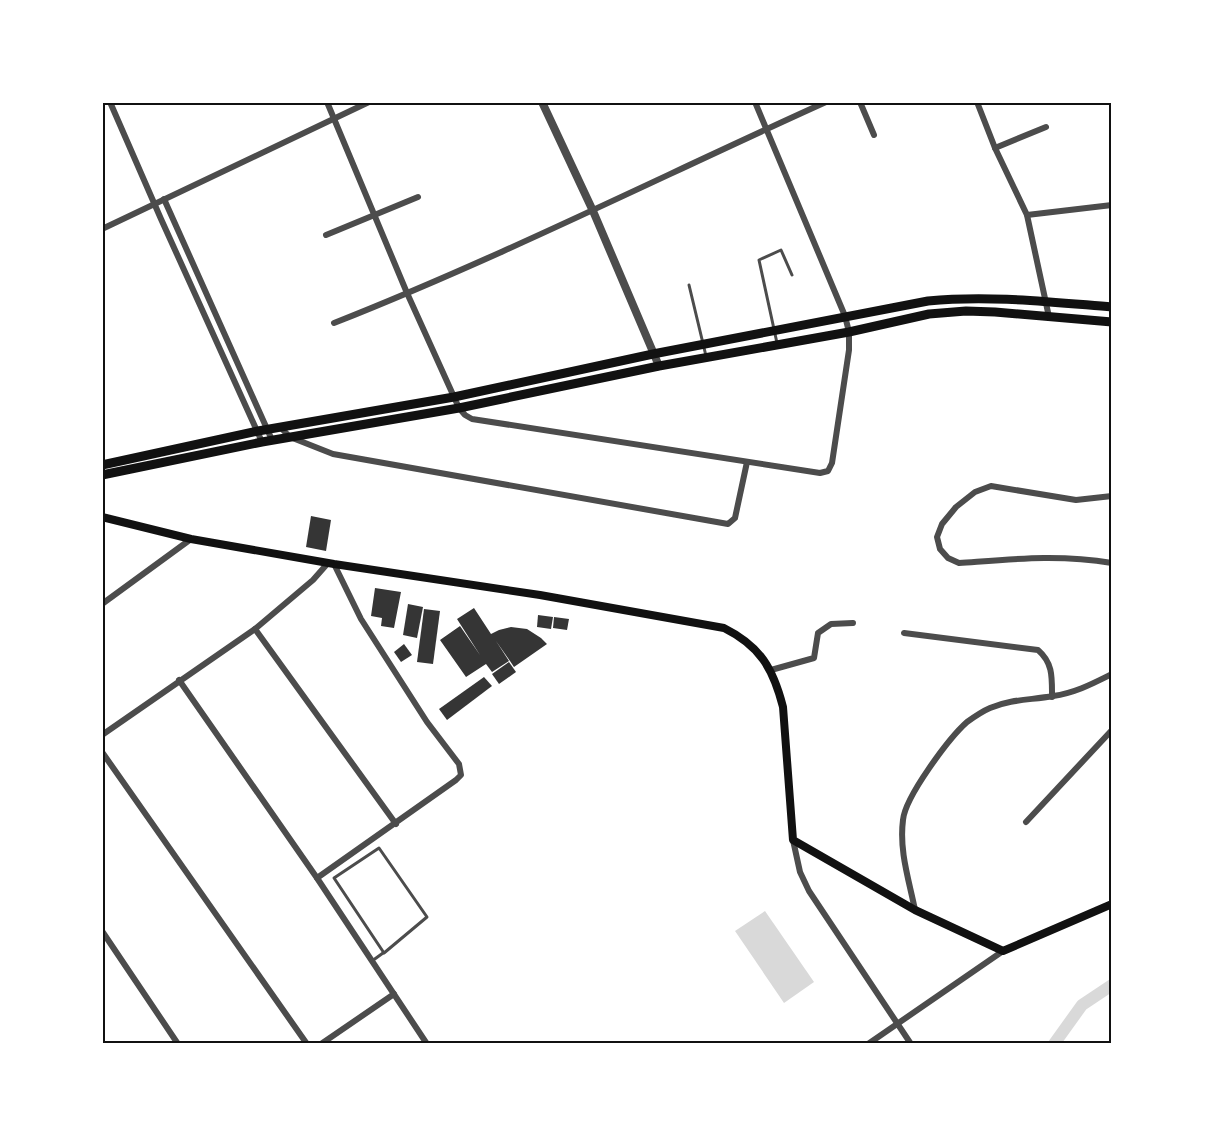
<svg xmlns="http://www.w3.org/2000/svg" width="1214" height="1146" viewBox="0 0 1214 1146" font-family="Signika,sans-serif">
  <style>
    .water { fill: #d9d9d9 }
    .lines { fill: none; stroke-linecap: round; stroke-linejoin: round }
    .canal { stroke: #d9d9d9; stroke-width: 12 }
    .building { fill: #353535 }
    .service { stroke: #4c4c4c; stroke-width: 3 }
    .minor { stroke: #4c4c4c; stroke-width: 6 }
    .tertiary { stroke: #4c4c4c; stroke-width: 8 }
    .secondary { stroke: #111; stroke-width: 8 }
    .primary { stroke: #111; stroke-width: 9 }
    .neatline { fill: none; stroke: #111; stroke-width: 2 }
  </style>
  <rect width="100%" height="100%" fill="#fff"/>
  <polygon class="water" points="765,911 814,982 784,1003 735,931"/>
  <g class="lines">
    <polyline class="canal" points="1054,1044 1082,1005 1112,985"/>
  </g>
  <g class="building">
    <polygon points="311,516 331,520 326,551 306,547"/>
    <polygon points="375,588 401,592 394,628 381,626 382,618 371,616"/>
    <polygon points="408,604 423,607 417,638 403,635"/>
    <polygon points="474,608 491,634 499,630 511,627 527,629 541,638 547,644 514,667 510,661 514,659 510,661 496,641 509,661 492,672 486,664 466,677 440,640 460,626 480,655 457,619"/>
    <polygon points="424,609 440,611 433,664 417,662"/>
    <polygon points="538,615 553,617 551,629 537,627"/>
    <polygon points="554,617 569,619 567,630 553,628"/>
    <polygon points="404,644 412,655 401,662 394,652"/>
    <polygon points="509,662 516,672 499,684 492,674"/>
    <polygon points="484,677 492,686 447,720 439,709"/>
  </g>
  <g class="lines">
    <g class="service">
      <polyline points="689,285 706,356"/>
      <polyline points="777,343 759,260 781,250 792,275"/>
      <polygon points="379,848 427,917 384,953 334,878"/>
      <polyline points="372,961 383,953"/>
    </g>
    <g class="minor">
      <polyline points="110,102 161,219 262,442"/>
      <polyline points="327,102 407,293 459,408 465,415 472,419 820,473 828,471 832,463 849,350 849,332 845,316 755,102"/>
      <polyline points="860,102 874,135"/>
      <polyline points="977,102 995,148 1027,215 1049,317"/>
      <polyline points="995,148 1046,127"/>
      <polyline points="164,199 272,440"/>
      <polyline points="1027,215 1112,205"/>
      <polyline points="102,229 369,102"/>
      <polyline points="326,235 418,197"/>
      <path d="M334,323C501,257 662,176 826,102"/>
      <polyline points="281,428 290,437 333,454 728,524 735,518 747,462"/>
      <path d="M1112,496L1076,500L991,486L975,492L956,507L942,524L937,537L940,549L948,558L959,563C1014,559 1058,554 1112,563"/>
      <polyline points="102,604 191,539"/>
      <polyline points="255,629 396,824"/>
      <path d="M904,633L1038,650C1053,663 1052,677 1052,697"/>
      <polyline points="771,670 814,658 818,633 831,624 853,623"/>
      <polyline points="179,680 317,878 427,1044"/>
      <polyline points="102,735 255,629 313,580 328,563"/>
      <polyline points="102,752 307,1044"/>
      <polyline points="1026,822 1112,730"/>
      <polyline points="793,840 800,872 809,891 911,1044"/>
      <polyline points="317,878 456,780 461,775 459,764 427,722 361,619 334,564"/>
      <path d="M915,910C909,880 899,851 903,820C905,797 949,738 967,722C974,717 983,711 990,708C1011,699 1032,700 1053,696C1075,693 1092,684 1112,674"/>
      <polyline points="102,931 178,1044"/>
      <polyline points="321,1044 394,994"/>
      <polyline points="868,1044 1003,951"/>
    </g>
    <polyline class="tertiary" points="542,102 593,211 659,366"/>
    <path class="secondary" d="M102,517L191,539L334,564L540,595L724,628C760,646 773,668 783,707L793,840L915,910L1003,951L1112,904"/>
    <g class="primary">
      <path d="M102,465L258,431L454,397L653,354L928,301C989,295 1050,302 1112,307"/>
      <polyline points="102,475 262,442 459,408 659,366 849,332 929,314 966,311 995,312 1112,322"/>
    </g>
  </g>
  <rect width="1214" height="1146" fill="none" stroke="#ffffff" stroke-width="207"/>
  <rect x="104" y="104" width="1006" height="938" class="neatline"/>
</svg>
